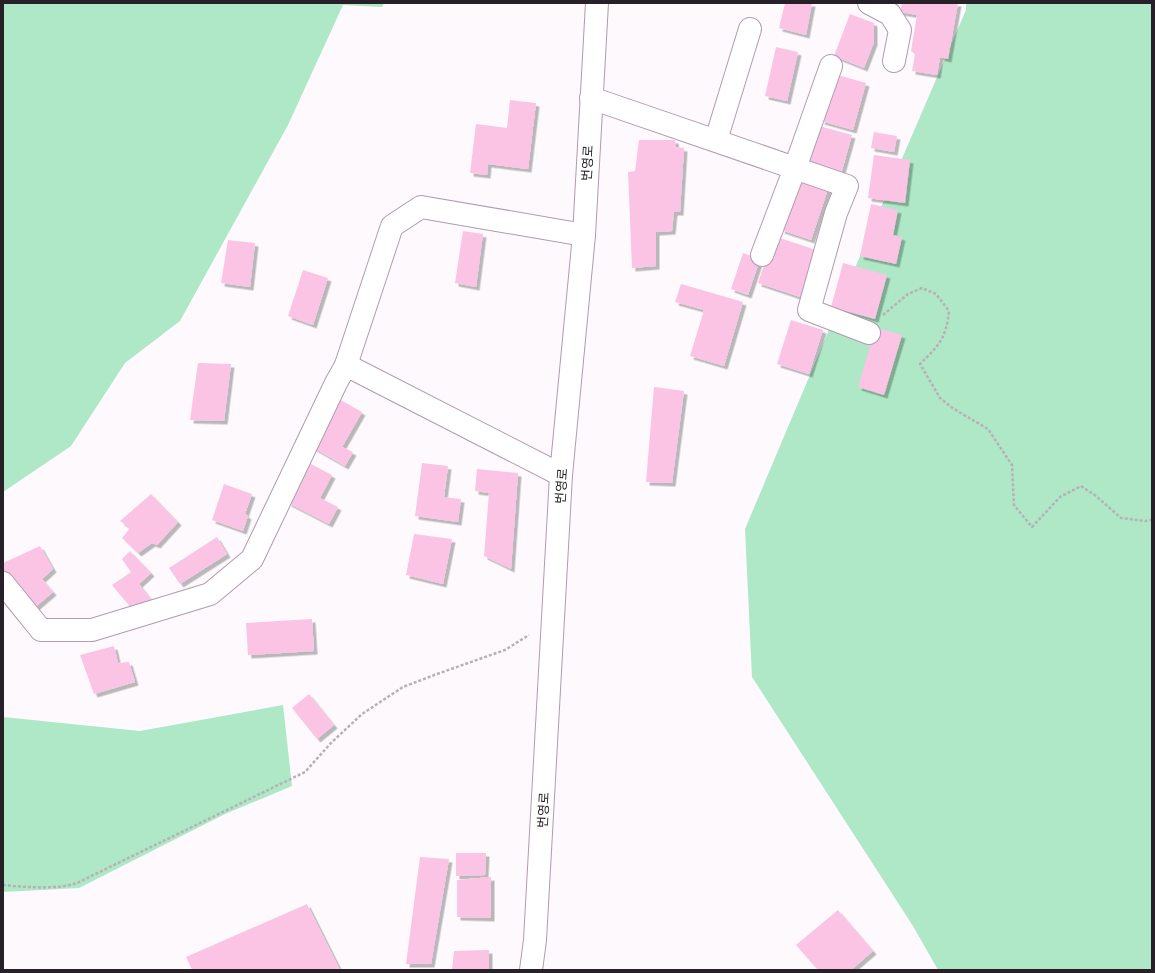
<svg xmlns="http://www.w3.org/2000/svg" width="1155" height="973" viewBox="0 0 1155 973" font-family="'Public Sans','Noto Sans KR',sans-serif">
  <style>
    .green { fill: #aee8c7 }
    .building { fill: #fbc4e5; filter: url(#shadow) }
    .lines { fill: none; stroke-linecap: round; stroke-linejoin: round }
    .minor-casing { stroke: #b09baf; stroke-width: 24 }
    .primary-casing { stroke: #b09baf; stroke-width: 24 }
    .path { stroke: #b7b1b6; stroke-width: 2.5; stroke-dasharray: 3 2; stroke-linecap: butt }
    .minor { stroke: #fff; stroke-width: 22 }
    .primary { stroke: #fff; stroke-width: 22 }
    .labels { text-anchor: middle; stroke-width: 3; stroke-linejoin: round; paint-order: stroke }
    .street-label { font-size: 13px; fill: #282028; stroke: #fff }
  </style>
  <defs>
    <filter id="shadow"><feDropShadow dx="3.5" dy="3.5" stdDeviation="0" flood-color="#0004"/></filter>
  </defs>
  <rect width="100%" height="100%" fill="#fef9fd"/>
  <g class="green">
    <polygon points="3,3 384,3 382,7 343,5 288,125 180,321 125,363 71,446 3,492"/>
    <polygon points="966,3 1152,3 1152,970 938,970 913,926 752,677 745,529 860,256 966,10"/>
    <polygon points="283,705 292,786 225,814 79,888 3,892 3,717 140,731"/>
  </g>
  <g class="building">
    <polygon points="785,3 812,3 806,35 779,28"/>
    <polygon points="902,3 958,3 948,59 940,57 937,75 912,71 915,54 911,51 917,15 900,12"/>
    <polygon points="850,14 874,23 874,42 864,68 834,56"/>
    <polygon points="776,47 798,52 787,101 765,96"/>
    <polygon points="834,74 866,83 853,130 821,121"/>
    <polygon points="510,100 536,103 528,169 488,164 487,175 470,173 476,124 507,128"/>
    <polygon points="816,125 852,135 841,174 804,163"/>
    <polygon points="874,132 897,136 894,152 871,148"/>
    <polygon points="639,140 675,140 676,147 684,148 680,212 674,212 672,231 656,232 656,266 632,268 628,172 635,171"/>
    <polygon points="874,155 910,160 905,203 868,198"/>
    <polygon points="799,178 828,189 811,240 781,230"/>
    <polygon points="871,204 898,210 893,235 902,237 896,264 860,256"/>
    <polygon points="463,231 483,234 476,287 455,283"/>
    <polygon points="774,236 816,250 800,297 758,283"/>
    <polygon points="228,240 255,243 250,287 221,283"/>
    <polygon points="743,253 760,259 748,295 731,289"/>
    <polygon points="843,263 887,275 875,319 831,307"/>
    <polygon points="303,270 328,278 313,325 288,316"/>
    <polygon points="681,284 743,302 724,366 690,356 704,310 675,302"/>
    <polygon points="791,320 823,330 809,374 777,364"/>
    <polygon points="882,329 902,335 884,395 858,387 874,333 880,335"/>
    <polygon points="198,363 231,364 224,421 190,420"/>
    <polygon points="654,387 684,391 672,483 646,482"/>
    <polygon points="337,398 362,412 342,447 353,452 345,466 310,446"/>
    <polygon points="309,463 332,475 320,498 338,507 329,524 288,503"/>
    <polygon points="422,463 448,466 444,497 461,499 458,522 415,516"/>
    <polygon points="477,469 518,473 511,569 484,556 489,493 475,491"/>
    <polygon points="224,484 252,494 245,514 248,516 243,531 212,520"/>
    <polygon points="151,494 178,522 157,545 152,543 138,553 122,538 130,528 120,521"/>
    <polygon points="414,534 452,539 443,584 406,575"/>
    <polygon points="217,537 227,554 180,584 169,568"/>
    <polygon points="40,546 53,569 42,579 53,592 32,610 3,576 3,563"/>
    <polygon points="130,551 151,573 139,584 151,600 132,609 112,585 131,572 122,559"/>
    <polygon points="312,619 314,651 248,655 246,623"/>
    <polygon points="114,646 118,663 129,662 135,682 94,694 80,655"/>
    <polygon points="309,694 334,725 317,739 292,708"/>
    <polygon points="456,853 486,853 485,875 456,876"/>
    <polygon points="420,857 449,859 431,964 406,964"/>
    <polygon points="491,877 491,918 457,917 457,880"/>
    <polygon points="307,904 340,970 192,970 186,957"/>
    <polygon points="838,910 873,951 851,970 818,970 796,945"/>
    <polygon points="489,950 489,970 452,970 454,951"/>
  </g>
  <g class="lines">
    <defs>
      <g id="minor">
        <polyline points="869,3 890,14 900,30 894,61"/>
        <polyline points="591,98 847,186 836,213 809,310 869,333"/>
        <polyline points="716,140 750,29"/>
        <polyline points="762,255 795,168 831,66"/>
        <polyline points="346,365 561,475"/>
        <polyline points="3,583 41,630 92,630 210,594 252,559 336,383 346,365 392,226 421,207 584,235"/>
      </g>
      <polyline id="primary" points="531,970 535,940 561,475 584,235 597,3"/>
    </defs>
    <use href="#minor" class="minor-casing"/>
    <use href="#primary" class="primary-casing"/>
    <g class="path">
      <path d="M883,315L908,294L922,288L936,294L949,311C946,339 939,345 920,364L940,398L954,409L988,429L1012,465L1014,505L1032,527L1060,497L1081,486L1096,496L1121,518L1145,521L1152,520"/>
      <path d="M3,885C25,887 57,890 77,883L305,772L331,743L362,714L403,687L437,674L505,650L529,635"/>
    </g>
    <use href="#minor" class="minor"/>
    <use href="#primary" class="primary"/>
  </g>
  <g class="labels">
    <g class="street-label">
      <text transform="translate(587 163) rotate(-87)" y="5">번영로</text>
      <text transform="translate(561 486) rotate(-86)" y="5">번영로</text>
      <text transform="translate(543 810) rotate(-87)" y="5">번영로</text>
    </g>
  </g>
  <rect width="1155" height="973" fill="none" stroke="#282028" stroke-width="8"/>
</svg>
